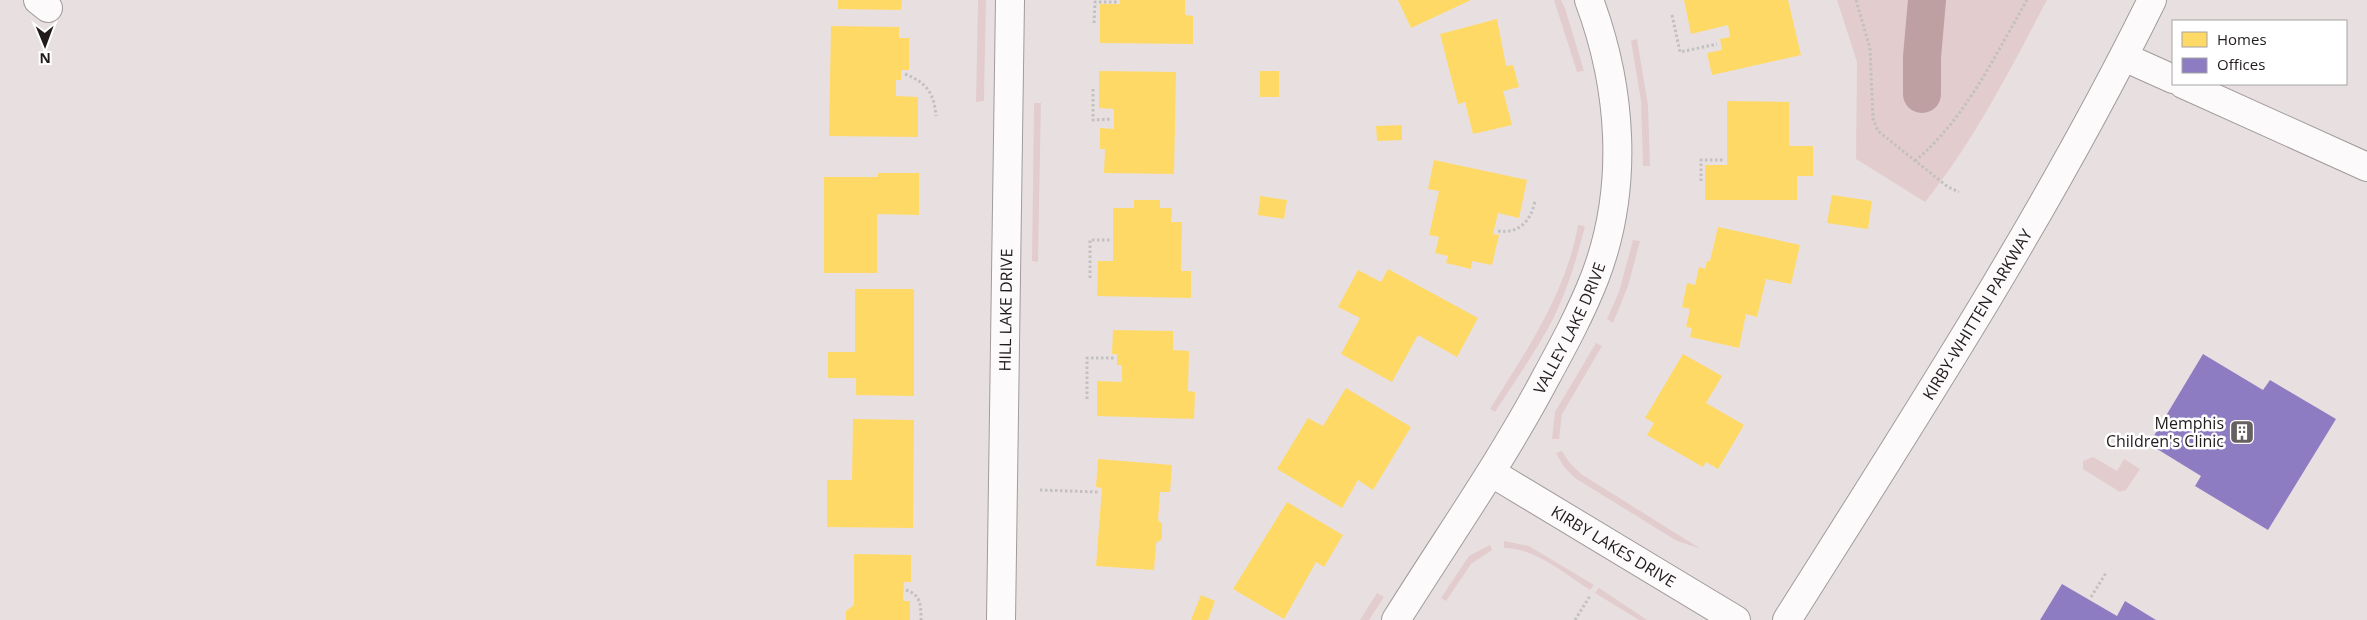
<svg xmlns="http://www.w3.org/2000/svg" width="2367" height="620" viewBox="0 0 2367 620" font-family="'Open Sans',sans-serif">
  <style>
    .green { fill: #e3ccce }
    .homes { fill: #ffd966 }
    .offices { fill: #8e7cc3 }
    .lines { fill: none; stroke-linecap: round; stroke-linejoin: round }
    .canal { stroke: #bea0a2; stroke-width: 38 }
    .street-casing { stroke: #a19b9b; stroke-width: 30 }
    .secondary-casing { stroke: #a19b9b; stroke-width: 30 }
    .path { stroke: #c3c0c0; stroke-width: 3; stroke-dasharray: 2.5 2.5; stroke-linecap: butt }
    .street { stroke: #fcfafa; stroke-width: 28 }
    .secondary { stroke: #fcfafa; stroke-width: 28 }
    .labels { text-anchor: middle; stroke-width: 5; stroke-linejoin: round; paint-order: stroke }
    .street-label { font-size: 16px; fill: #211b1c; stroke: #fff }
    .poi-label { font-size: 16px; fill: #211b1c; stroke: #fff; text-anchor: end }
  </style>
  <rect width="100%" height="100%" fill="#e8e0e0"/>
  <g class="green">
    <polygon points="978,0 986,0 984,101 976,102"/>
    <polygon points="1554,0 1561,0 1565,8 1584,71 1577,72"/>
    <path d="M1837,0H2047C2010,70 1974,141 1925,202L1856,159L1857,62Z"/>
    <polygon points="1637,39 1648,105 1650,166 1643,166 1641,101 1631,41"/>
    <polygon points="1034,103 1041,103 1038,262 1032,261"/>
    <path d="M1578,225L1585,226C1577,258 1568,288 1554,317C1537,350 1515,381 1495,412L1490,409C1526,351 1566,294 1578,225Z"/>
    <polygon points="1633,240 1640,241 1628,286 1613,323 1607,319 1619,292"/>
    <polygon points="1596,343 1602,346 1562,414 1559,439 1552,439 1555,412"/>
    <polygon points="1562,451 1569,462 1581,474 1701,549 1677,541 1575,478 1564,467 1556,453"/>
    <polygon points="2093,457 2117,471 2124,459 2140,469 2126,490 2120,492 2083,469 2083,461"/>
    <path d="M1504,541L1529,546L1594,585L1590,590C1565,574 1535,548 1504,548Z"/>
    <polygon points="1490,545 1492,550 1471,564 1446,601 1441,598 1469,556"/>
    <polygon points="1599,588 1647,620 1639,620 1595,593"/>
    <polygon points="1377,593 1384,597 1369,620 1360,620"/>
  </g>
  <g class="homes">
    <polygon points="838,0 902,0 901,10 838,9"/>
    <polygon points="1120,0 1185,0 1185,15 1193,16 1193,44 1100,43 1100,4 1120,4"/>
    <polygon points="1398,0 1471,0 1411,28"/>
    <polygon points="1684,0 1788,0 1801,55 1712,75 1707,53 1722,50 1720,39 1730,37 1728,25 1691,34"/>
    <polygon points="1497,19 1506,66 1513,65 1519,87 1503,91 1512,125 1473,134 1465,102 1458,104 1440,34"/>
    <polygon points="831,26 899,27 899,38 909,38 909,70 901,70 901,80 896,80 896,96 918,97 918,137 829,136"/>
    <polygon points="1099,71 1176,72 1174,174 1104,173 1105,149 1100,149 1100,128 1114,129 1114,109 1099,108"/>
    <rect x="1260" y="71" width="19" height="26"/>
    <polygon points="1727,101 1789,102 1789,146 1813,146 1813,176 1797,176 1797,200 1705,200 1705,165 1727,165"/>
    <polygon points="1402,125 1402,140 1377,141 1376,126"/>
    <polygon points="1434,160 1527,180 1519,218 1498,213 1493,234 1499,235 1492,265 1472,261 1471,269 1446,263 1448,256 1435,253 1439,237 1429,235 1439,191 1428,189"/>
    <polygon points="878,173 919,173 919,215 877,214 877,273 824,273 824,177 878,177"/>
    <polygon points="1832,195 1872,201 1868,229 1827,223"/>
    <polygon points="1260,196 1287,200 1284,219 1258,215"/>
    <polygon points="1134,200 1160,200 1160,208 1172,208 1171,222 1182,222 1181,271 1191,271 1191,298 1097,296 1098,261 1113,261 1113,208 1134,208"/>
    <polygon points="1718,227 1800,245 1791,284 1766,279 1757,317 1746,314 1739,348 1690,337 1692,328 1686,327 1690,309 1682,307 1687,283 1695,285 1699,267 1705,269 1707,261 1710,261"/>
    <polygon points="1388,269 1478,318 1457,357 1418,335 1392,382 1341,354 1360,318 1338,307 1358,270 1381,282"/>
    <polygon points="855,289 914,289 914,396 856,395 856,378 828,378 828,352 855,352"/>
    <polygon points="1113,330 1173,331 1173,350 1189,351 1188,391 1195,392 1194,419 1097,416 1097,381 1122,382 1122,365 1117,365 1117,354 1112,354"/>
    <polygon points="1683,354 1722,376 1706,403 1744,425 1718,469 1706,462 1703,467 1647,435 1654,423 1645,418"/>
    <polygon points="1346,388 1411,427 1373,490 1358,480 1342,508 1277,469 1308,418 1323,426"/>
    <polygon points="853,419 914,420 913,528 827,527 827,480 852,480"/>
    <polygon points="1098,459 1172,465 1170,492 1160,492 1158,520 1162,524 1162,539 1156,543 1154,570 1096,566 1102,488 1096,487"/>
    <polygon points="1287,502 1343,535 1324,567 1316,562 1284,619 1233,589"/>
    <polygon points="854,554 911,555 911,582 904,582 903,601 910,601 910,620 846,620 846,611 854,605"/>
    <polygon points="1201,595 1215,601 1208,620 1191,620"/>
  </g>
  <g class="offices">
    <polygon points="2203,354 2263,390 2270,380 2336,419 2268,530 2195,486 2201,476 2149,444"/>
    <polygon points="2062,584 2117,616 2125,601 2156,620 2040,620"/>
  </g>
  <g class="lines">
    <polyline class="canal" points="1922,94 1922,57 1927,0"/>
    <defs>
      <g id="street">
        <polyline points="38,0 48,8"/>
        <polyline points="2124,57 2173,79"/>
        <polyline points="2183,84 2367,167"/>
        <path id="s1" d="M1492,473L1736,620"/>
        <path id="s2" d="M1001,620L1010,0"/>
        <path id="s3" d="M1396,620C1446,540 1501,462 1545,379C1563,346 1581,313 1595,277C1629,188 1622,88 1589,0"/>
      </g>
      <g id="secondary">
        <path id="s4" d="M1787,620C1915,417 2046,215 2152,0"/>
      </g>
    </defs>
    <use href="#street" class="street-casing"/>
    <use href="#secondary" class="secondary-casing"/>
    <g class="path">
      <polyline points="1856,0 1870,48 1873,119 1878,131 1948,187 1959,192"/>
      <polyline points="1672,15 1680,52 1717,44"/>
      <polyline points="1094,23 1095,2 1119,2"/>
      <path d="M905,74C927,83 934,93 936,116"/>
      <polyline points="1093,89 1093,120 1112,119"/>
      <path d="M1915,161C1966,118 1994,57 2027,0"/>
      <polyline points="1701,181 1701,160 1725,160"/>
      <path d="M1498,231C1520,234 1531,220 1535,201"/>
      <polyline points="1090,278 1090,240 1110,240"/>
      <polyline points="1087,399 1087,358 1115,358"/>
      <polyline points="1040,490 1098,492"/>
      <path d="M906,590C921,595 921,605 921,620"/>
      <polyline points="2091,597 2106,573"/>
      <polyline points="1575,620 1590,596"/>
    </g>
    <use href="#street" class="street"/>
    <use href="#secondary" class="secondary"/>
  </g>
  <defs>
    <symbol id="building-square" viewBox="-11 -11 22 22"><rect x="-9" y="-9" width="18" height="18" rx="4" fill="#676061" stroke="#fff"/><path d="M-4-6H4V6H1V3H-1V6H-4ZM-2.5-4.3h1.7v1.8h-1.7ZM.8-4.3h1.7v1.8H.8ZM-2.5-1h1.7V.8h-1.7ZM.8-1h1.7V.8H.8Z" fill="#fff"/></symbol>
  </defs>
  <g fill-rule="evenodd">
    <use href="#building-square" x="2228" y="418" width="28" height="28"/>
  </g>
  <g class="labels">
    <g class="street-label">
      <text dy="6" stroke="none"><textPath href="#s2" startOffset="310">HILL LAKE DRIVE</textPath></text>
      <text dy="6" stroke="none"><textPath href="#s4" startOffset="360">KIRBY-WHITTEN PARKWAY</textPath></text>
      <text dy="6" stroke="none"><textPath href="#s3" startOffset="340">VALLEY LAKE DRIVE</textPath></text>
      <text dy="6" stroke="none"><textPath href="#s1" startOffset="142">KIRBY LAKES DRIVE</textPath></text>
    </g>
    <g class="poi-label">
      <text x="2224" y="429">Memphis<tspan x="2224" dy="18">Children's Clinic</tspan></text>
    </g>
  </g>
  <rect x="2172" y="20" width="175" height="65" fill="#ffffff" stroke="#a6a4a4"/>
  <rect x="2182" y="32" width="25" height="15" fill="#ffd966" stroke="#a6a4a4"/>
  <text x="2217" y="45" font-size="15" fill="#211b1c">Homes</text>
  <rect x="2182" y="58" width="25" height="15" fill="#8e7cc3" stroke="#a6a4a4"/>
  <text x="2217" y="70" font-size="15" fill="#211b1c">Offices</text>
  <g transform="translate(45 45) rotate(179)" stroke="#ffffff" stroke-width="4" paint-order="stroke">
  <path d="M0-4L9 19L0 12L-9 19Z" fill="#211b1c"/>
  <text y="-8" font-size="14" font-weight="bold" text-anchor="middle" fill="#211b1c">N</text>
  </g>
</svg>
